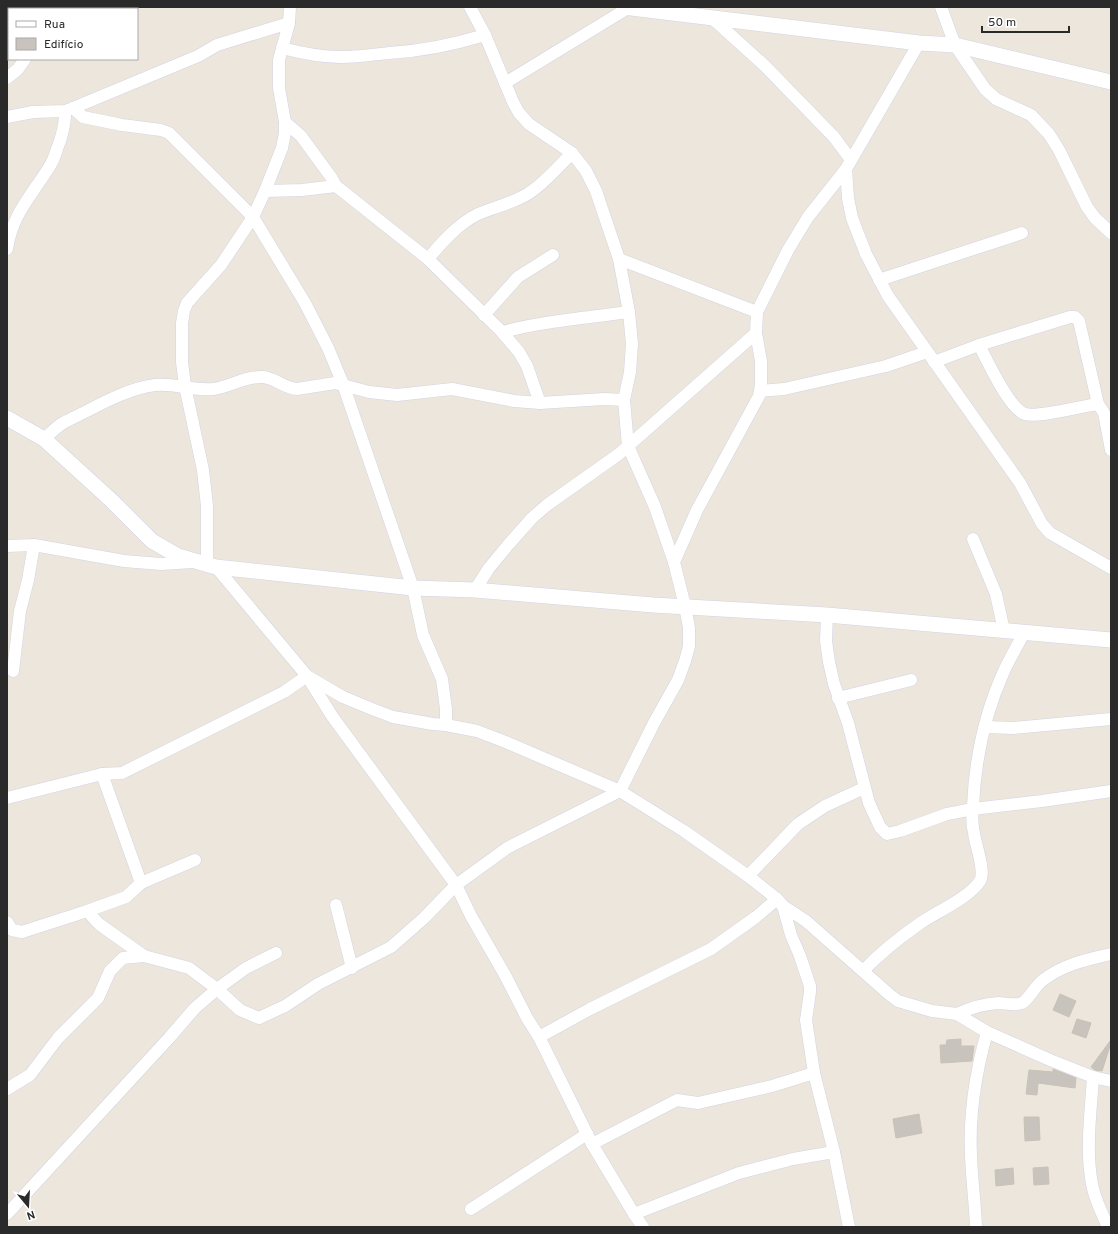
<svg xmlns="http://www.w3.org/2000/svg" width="1118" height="1234" viewBox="0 0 1118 1234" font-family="Overpass,sans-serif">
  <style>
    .building { fill: #c8c3bc; stroke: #c8c2b6 }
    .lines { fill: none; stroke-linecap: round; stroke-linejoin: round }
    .minor-casing { stroke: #d1d4e3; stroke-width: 13 }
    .tertiary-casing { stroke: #d1d4e3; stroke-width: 16 }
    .minor { stroke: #fff; stroke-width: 12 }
    .tertiary { stroke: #fff; stroke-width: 15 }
  </style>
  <rect width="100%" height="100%" fill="#ede6dc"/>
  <g class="building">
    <polygon points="1060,994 1076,1001 1069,1017 1053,1010"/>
    <polygon points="1077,1019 1091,1023 1086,1038 1072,1033"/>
    <polygon points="961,1039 961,1046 974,1046 972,1061 941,1063 940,1045 946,1045 947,1040"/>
    <polygon points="1110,1041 1111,1043 1102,1071 1095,1070 1091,1067"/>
    <polygon points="1053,1069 1076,1078 1075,1088 1038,1083 1037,1095 1026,1094 1029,1070 1053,1072"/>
    <polygon points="919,1114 922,1133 896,1138 893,1119"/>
    <polygon points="1024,1117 1039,1117 1040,1140 1025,1141"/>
    <polygon points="1048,1167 1049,1184 1034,1185 1033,1168"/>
    <polygon points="1013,1168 1014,1184 996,1186 995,1170"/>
  </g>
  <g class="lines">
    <defs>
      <g id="minor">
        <polyline points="31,7 31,9"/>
        <polyline points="470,7 485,35 513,102 519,113 529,124 572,153 586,171 596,191 619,259 629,312 632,344 630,372 624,400 628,446 655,507 674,562"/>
        <polyline points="941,7 955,45 985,89 996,99 1031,115 1049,134 1059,150 1087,207 1095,218 1111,233"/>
        <polyline points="712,18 764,65 834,137 851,160"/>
        <polyline points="919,43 846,169 848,198 852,218 866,254 888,296 1020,483 1042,524 1050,533 1111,568"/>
        <path d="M282,48C301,53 320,57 340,57C356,57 372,55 389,53C423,51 452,45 485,35"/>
        <polyline points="7,51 9,54"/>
        <polyline points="7,78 18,69 25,59"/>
        <polyline points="505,83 628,8"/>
        <polyline points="73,108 83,117 122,125 161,130 169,133 253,217 305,303 328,348 343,384 413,588 423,635 442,679 446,709 446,725"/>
        <polyline points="7,117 33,112 65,111 73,108 198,56 217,45 289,23"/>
        <polyline points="285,122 301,136 331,177 336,186 428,259 502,332 519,352 527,366 540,403"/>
        <polyline points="265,191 302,190 336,186"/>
        <path d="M7,249C12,213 34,193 51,164C55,157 57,148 60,141C63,130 66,122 65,111"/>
        <path d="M428,259C442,242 458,224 478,214C495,207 514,203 529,193C544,184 560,165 572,153"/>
        <polyline points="619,259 757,312"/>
        <polyline points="879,280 1022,233"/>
        <polyline points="484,315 518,277 553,255"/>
        <path d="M502,332C545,321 586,318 629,312"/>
        <path d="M979,345C987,360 1009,409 1025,414C1038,418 1082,406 1098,404"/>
        <polyline points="934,362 979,345 1070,317 1075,317 1079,321 1098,404 1104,413 1111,450"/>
        <polyline points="760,391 784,389 886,366 927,352"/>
        <path d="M44,439C50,434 56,427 63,423C70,419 77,416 85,412C106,401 131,388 155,385C174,383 194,391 213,389C230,387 245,376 263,377C275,378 284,388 297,389L335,383L369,392L397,395L452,389L514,401L540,403L604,399L624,400"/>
        <polyline points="973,539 996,594 1004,631"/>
        <polyline points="7,546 34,545 124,561 161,564 193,562"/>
        <polyline points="207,565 207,506 203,470 185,386 182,362 182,323 184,311 187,303 221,265 253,217 265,191 282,148 285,133 285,122 279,88 279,60 289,23 290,7"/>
        <polyline points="216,567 307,676 332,716 456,885 471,916 505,975 527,1018 539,1037 592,1144 634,1214 643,1227"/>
        <polyline points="475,590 489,568 508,545 532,518 547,505 619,454 756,333"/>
        <polyline points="827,615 826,641 829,662 834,684 848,723 869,803 880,827 887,834 900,831 947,814 973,809 1042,801 1111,791"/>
        <polyline points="13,671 20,611 28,580 34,545"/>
        <polyline points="838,698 911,680"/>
        <polyline points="985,727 1013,728 1111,719"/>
        <polyline points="102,774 141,883"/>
        <polyline points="7,798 102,774 122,773 284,692 307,676 343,697 372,709 393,717 433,724 446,725 477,731 508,743 620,791 684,831 748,876 777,899 783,906 806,921 890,995 898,1001 932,1011 957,1014 987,1032 1050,1060 1093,1077 1111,1081"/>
        <polyline points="748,876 798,824 825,806 864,788"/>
        <polyline points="336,905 352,968"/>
        <polyline points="783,906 791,935 800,956 810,986 810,992 806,1020 814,1073 834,1152 849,1227"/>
        <polyline points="87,911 99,924 144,956 189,968 217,989 240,1010 259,1018 285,1006 318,984 391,947 424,918 456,885 507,848 620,791 654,723 678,680 685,661 689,646 689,628 685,606 674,562 697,510 759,396 761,385 761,361 756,333 757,312 788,250 808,217 846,169"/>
        <polyline points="7,922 12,930 22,932 87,911 126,897 141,883 195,860"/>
        <path d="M863,971C879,954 899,938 919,924C936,912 969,898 980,881C986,871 975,844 974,833C972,825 972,815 973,806C975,760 985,713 1004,671C1010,658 1017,646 1024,633"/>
        <path d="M957,1014C970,1008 983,1004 998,1003C1005,1003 1015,1006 1022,1003C1029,999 1035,986 1043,980C1064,964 1086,960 1111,954"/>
        <polyline points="539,1037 590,1009 711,949 756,917 777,899"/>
        <path d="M1093,1077C1091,1110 1086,1145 1091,1178C1093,1195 1101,1211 1108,1227"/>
        <polyline points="7,1089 30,1075 58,1038 98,998 110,971 123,958 144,956"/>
        <polyline points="592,1144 677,1100 698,1103 772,1086 814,1073"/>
        <polyline points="471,1209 587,1134"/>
        <polyline points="7,1214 169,1038 195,1008 217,989 246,968 276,953"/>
        <polyline points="634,1214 739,1173 793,1159 834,1152"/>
        <path d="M976,1227C975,1203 972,1180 971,1156C969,1115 976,1071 987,1032"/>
      </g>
      <g id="tertiary">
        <polyline points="623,7 919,43 955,45 1111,82"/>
        <polyline points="7,418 44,439 112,501 152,541 178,556 216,567 413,588 475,590 653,605 827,615 1111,640"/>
      </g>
    </defs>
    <use href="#minor" class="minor-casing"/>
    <use href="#tertiary" class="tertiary-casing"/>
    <use href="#minor" class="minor"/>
    <use href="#tertiary" class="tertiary"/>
  </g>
  <rect width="1118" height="1234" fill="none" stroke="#2a2a2a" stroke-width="16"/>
  <rect x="8" y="8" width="130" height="52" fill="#ffffff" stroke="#aaaaaa"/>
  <rect x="16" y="21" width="20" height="6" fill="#ffffff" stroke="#aaaaaa"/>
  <text x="44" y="28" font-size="12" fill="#2a2a2a">Rua</text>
  <rect x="16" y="38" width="20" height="12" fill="#c8c3bc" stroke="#aaaaaa"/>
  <text x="44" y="48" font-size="12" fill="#2a2a2a">Edifício</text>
  <g transform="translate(28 1206) rotate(162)" stroke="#ffffff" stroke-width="3" paint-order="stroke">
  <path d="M0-3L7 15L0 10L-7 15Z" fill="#2a2a2a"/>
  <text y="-6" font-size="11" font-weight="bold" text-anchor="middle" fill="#2a2a2a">N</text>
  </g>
  <path d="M982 26v6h87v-6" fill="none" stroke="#2a2a2a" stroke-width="2"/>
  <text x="988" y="26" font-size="12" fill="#2a2a2a" stroke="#ffffff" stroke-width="3" paint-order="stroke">50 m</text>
</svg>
